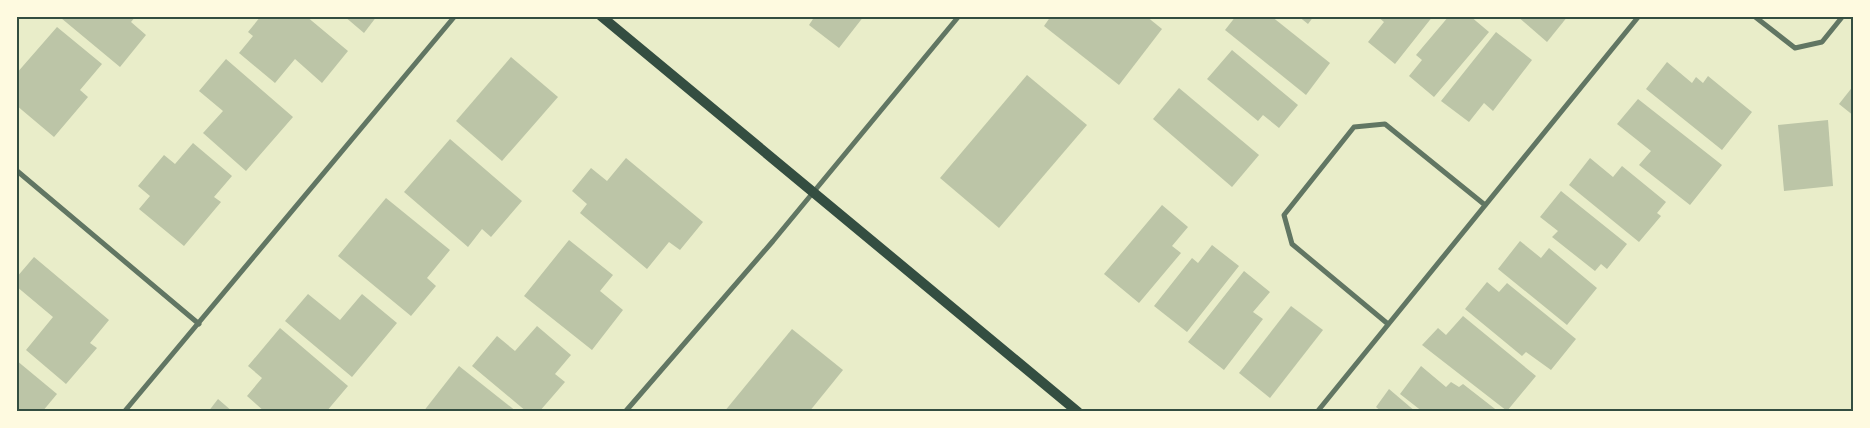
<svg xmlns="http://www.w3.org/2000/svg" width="1870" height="428" viewBox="0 0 1870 428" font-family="Raleway,sans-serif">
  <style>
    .building { fill: #bcc5a7 }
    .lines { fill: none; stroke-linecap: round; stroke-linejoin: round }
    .minor { stroke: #617663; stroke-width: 5 }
    .secondary { stroke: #344e41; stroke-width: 10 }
    .neatline { fill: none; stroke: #344e41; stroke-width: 2 }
  </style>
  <rect width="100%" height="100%" fill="#e9edc9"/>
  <g class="building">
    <polygon points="62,16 136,16 131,22 146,35 120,67 61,18"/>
    <polygon points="261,16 306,16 348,51 322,83 295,59 275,83 239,53 253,36 248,32"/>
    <polygon points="344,16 377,16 364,33"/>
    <polygon points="815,16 864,16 839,48 809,25"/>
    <polygon points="1051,16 1146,16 1162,29 1119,85 1044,26"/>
    <polygon points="1236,16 1271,16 1330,63 1306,95 1225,30"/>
    <polygon points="1298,16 1314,16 1308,24"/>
    <polygon points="1377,16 1433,16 1395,64 1368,42 1384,22"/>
    <polygon points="1449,16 1470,16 1489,32 1434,97 1409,76 1422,60 1416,55"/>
    <polygon points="1517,16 1568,16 1547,42"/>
    <polygon points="57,27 102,64 80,90 88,97 54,137 16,105 16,74"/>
    <polygon points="1496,32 1532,60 1493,111 1484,103 1469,122 1441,101"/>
    <polygon points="1232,50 1298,105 1279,128 1263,115 1258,121 1207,79"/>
    <polygon points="511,57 558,97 502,161 456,121"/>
    <polygon points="226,59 293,117 246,171 203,133 223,111 199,91"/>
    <polygon points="1667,62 1692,83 1696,77 1703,83 1708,76 1752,112 1722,150 1646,89"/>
    <polygon points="1027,75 1087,125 999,228 940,178"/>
    <polygon points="1854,85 1854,116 1839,104"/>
    <polygon points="1179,88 1259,155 1232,187 1153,119"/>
    <polygon points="1638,99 1722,165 1690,205 1639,165 1651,151 1617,124"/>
    <polygon points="1828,120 1833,186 1784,191 1778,125"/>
    <polygon points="450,139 522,201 491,237 482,229 468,247 404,192"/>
    <polygon points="193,143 232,176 214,197 221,202 184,246 139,209 150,196 138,186 164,155 175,164"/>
    <polygon points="626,158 703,222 680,250 669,242 647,269 580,213 587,204 572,191 591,168 607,181"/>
    <polygon points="1590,158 1613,177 1622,166 1666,202 1657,213 1661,216 1639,242 1569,185"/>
    <polygon points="1561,191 1627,244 1607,269 1601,264 1595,271 1552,237 1558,231 1540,217"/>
    <polygon points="386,198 450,250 427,278 436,286 411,316 338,256"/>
    <polygon points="1162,205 1188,227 1172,246 1181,253 1139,303 1104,274"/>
    <polygon points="569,240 613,275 600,291 623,310 592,350 524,296"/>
    <polygon points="1520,241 1541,258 1549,248 1597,288 1567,325 1498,269"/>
    <polygon points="1212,245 1239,266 1187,332 1154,306 1192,258 1198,263"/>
    <polygon points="34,257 109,320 90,343 97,348 66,384 26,350 53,317 16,286 16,278"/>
    <polygon points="1244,271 1270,292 1253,312 1263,319 1224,370 1188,342"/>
    <polygon points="1487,282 1499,292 1507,283 1576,339 1551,370 1526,352 1522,356 1465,309"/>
    <polygon points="308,294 340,320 362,294 397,323 352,377 285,321"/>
    <polygon points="1291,306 1323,330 1270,398 1239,373"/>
    <polygon points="1463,316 1536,376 1507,411 1422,345 1438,328 1446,335"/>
    <polygon points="537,326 571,355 555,374 565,382 539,412 527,412 472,366 497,336 515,351"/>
    <polygon points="280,328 348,386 326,412 265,412 247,396 262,378 248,366"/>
    <polygon points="792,329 843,370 809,412 724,412"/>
    <polygon points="16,360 57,394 42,412 16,412"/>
    <polygon points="459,366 517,412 423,412"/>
    <polygon points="1421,366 1446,387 1451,382 1459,387 1463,384 1499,412 1423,412 1400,394"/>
    <polygon points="1389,389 1416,412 1382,412 1376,407"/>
    <polygon points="218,399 233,412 208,412"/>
  </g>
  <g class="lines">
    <g class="minor">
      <polyline points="1754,16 1795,48 1822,42 1843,16"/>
      <polyline points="16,170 199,324"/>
      <polyline points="1388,324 1292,244 1284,215 1354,127 1385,124 1485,205"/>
      <polyline points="124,412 455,16"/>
      <polyline points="625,412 773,241 959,16"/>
      <polyline points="1317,412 1639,16"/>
    </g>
    <polyline class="secondary" points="601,16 1078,412"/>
  </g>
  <rect width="1870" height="428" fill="none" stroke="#fefae0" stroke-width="35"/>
  <rect x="18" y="18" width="1834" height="392" class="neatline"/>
</svg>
